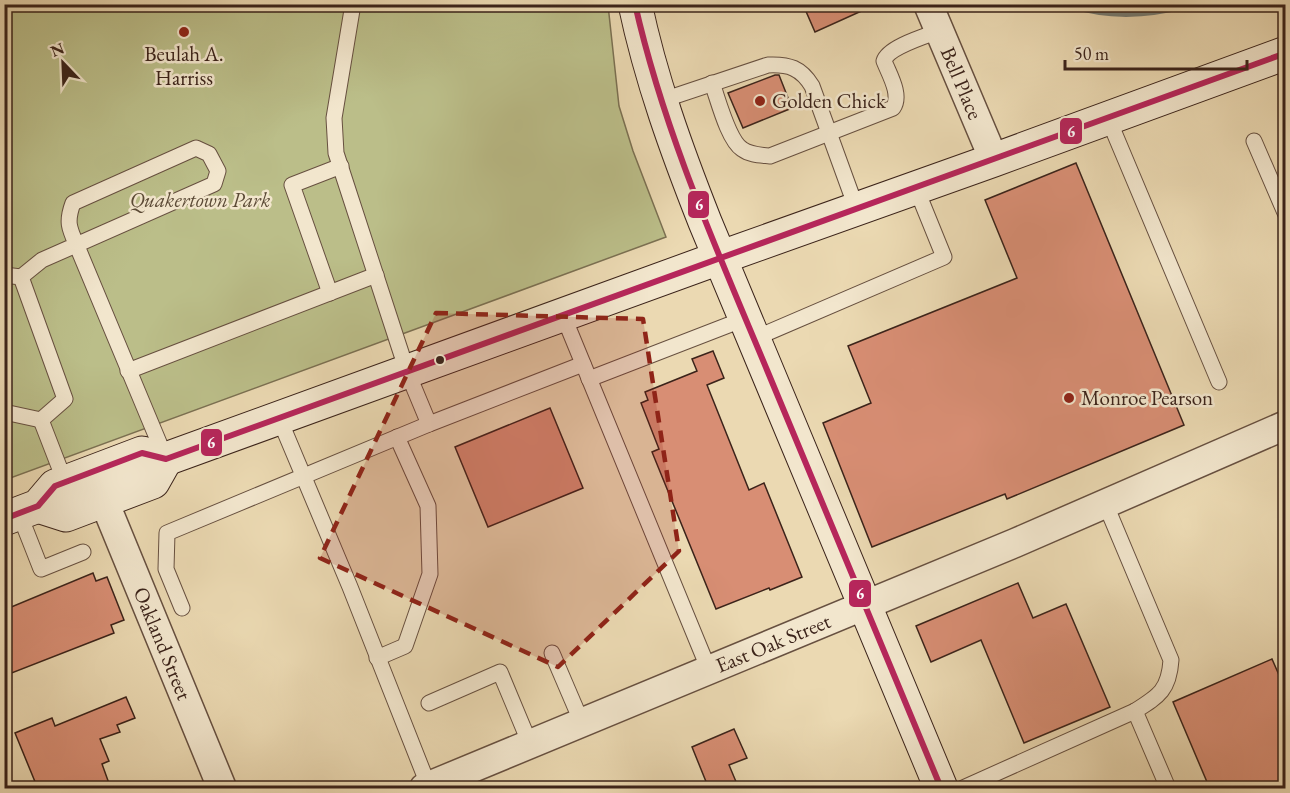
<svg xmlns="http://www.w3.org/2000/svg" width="1290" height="793" viewBox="0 0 1290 793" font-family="'EB Garamond',serif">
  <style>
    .green { fill: #bbbe89; stroke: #7b7052; stroke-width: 1.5 }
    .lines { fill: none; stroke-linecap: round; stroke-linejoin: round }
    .stream { stroke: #757d76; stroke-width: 8 }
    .building { fill: #d88e74; stroke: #3b231a; stroke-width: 1.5 }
    .lane-casing { stroke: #675040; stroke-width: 17 }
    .street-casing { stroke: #675040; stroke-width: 31 }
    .secondary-casing { stroke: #3b231a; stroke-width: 35 }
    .lane { stroke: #f2e6cd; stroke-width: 15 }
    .street { stroke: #f2e6cd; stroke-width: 28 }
    .secondary { stroke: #f2e6cd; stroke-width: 33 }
    .bus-1-casing { stroke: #f2e6cd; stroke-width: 10 }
    .bus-1 { stroke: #b6265b; stroke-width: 6 }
    .marked { fill: #8f2418; fill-opacity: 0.2; stroke: #8f2418; stroke-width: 4.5; stroke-dasharray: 12 8; stroke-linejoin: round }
    .poi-dot { fill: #8f2418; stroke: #f2e6cd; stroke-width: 2 }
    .bus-dot { fill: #3b231a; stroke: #f2e6cd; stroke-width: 2 }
    .labels { text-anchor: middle; stroke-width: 5; stroke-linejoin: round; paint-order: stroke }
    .poi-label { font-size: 21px; fill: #3b231a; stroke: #f2e6cd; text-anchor: start }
    .street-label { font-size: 21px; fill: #3b231a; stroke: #f2e6cd }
    .park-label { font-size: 21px; font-style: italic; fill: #5b4a36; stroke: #f2e6cd }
    .line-badge { stroke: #f2e6cd; stroke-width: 2 }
    .badge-label { font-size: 16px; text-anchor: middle; font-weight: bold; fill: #fff }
  </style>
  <rect width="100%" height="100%" fill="#ebd9b2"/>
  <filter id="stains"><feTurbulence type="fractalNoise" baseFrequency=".00333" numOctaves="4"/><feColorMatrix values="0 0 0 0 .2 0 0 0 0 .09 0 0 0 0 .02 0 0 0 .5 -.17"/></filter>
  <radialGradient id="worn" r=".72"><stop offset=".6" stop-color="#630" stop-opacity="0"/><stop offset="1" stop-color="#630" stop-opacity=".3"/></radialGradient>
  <polygon class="green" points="5,5 608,5 619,106 633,151 666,237 5,480"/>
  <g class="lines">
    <path class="stream" d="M1070,4C1109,17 1148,15 1188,4"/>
  </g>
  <g class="building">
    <polygon points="815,4 877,4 815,32 805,9"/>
    <polygon points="775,75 779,75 792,108 743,128 728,93"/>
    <polygon points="1076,163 1184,425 1007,499 1005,494 872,547 823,423 871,403 848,346 1017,278 985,200"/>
    <polygon points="713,351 724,378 707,385 749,490 764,483 802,577 770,590 769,588 716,609 652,452 659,449 641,403 648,400 645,392 697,371 692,359"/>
    <polygon points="550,408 583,488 488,527 455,447"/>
    <polygon points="93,573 96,581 107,577 124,620 111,625 114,633 4,676 4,610"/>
    <polygon points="1018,583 1033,618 1066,604 1110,707 1024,743 981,640 931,662 916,626"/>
    <polygon points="1272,659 1286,691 1286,789 1210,789 1173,702"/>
    <polygon points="126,697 135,718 117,725 120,732 100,739 109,761 102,764 111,789 38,789 15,733 52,718 55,726"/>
    <polygon points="734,729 747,758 729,765 737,784 726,789 709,789 692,747"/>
  </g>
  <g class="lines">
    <defs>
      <g id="lane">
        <polyline points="353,4 334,118 336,153 407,371 429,424"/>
        <path d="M712,83C718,99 728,140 742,149C750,155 760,155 770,156L893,108C902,95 889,74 884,61C888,47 926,36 939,31"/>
        <path d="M660,101L768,65C789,64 801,68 812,86L857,210"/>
        <polyline points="1108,118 1219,382"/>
        <polyline points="1254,141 1286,215"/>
        <polyline points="4,275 21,277 65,399 41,420"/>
        <path d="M21,277L42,260L214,184L218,171L209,154L196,148L73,203C66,222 69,228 77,246L165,457"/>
        <polyline points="330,293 292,185 341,166"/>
        <polyline points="563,315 709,670"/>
        <polyline points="753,339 944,257 916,188"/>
        <polyline points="128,371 376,275"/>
        <polyline points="589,379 744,319"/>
        <polyline points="4,412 41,420"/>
        <polyline points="279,418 350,587 429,787"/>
        <polyline points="41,420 65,482"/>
        <path d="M1105,503L1171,660C1169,690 1159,696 1135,711L1168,788"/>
        <polyline points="19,513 41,569 83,552"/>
        <polyline points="182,608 166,569 167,533 429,424 583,364"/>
        <polyline points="552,653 582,723"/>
        <polyline points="377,658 405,646 430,574 428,506 397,437"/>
        <polyline points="429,703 500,672 530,744"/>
        <polyline points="963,788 1135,711"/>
      </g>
      <g id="street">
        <path id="s1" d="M928,4L994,160"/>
        <path id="s2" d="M104,501L222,788"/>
        <path id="s3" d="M424,788L1015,543L1286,425"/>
      </g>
      <g id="secondary">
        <path d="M635,4C651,80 677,151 705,222L941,788"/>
        <polyline points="38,506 66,515 153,482 166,459"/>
        <polyline points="4,519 38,506 55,486 142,453 166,459 719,258 994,160 1286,53"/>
      </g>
    </defs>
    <use href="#lane" class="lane-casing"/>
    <use href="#street" class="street-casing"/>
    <use href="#secondary" class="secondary-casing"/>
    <use href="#lane" class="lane"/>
    <use href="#street" class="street"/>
    <use href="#secondary" class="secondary"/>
    <defs>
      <g id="bus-1">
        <path d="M635,4C664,132 717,250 767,370C825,509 883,649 941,788"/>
        <polyline points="4,519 38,506 55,486 142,453 166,459 1286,53"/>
      </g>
    </defs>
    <use href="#bus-1" class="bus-1-casing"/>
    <use href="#bus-1" class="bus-1"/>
  </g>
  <path class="marked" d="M436,313L643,319L679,551L558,667L320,558Z"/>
  <g class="poi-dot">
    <circle cx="184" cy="32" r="6"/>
    <circle cx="760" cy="101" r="6"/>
    <circle cx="1069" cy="398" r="6"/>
  </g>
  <circle class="bus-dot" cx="440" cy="360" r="5"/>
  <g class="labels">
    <g class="poi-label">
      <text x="184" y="61" text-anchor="middle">Beulah A.<tspan x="184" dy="24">Harriss</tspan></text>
      <text x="772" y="108">Golden Chick</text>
      <text x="1081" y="405">Monroe Pearson</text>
    </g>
    <g class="street-label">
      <text dy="7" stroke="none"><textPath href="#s1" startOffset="86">Bell Place</textPath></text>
      <text dy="7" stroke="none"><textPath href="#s3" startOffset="378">East Oak Street</textPath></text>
      <text dy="7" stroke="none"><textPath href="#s2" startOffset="154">Oakland Street</textPath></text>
    </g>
    <g class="park-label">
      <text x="200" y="207">Quakertown Park</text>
    </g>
  </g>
  <g class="line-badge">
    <rect x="1059" y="117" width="24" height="28" rx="6" fill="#b6265b"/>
    <rect x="687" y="190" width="23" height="29" rx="6" fill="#b6265b"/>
    <rect x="200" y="428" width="23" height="29" rx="6" fill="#b6265b"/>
    <rect x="848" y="579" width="24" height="29" rx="6" fill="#b6265b"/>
  </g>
  <g class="badge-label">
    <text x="1071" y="137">6</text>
    <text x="699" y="210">6</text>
    <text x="211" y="448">6</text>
    <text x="860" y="599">6</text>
  </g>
  <rect width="1290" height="793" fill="none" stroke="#ebd9b2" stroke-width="24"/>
  <rect x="6" y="6" width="1278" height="781" fill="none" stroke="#3b231a" stroke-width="3"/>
  <rect x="12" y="12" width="1266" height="769" fill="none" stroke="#3b231a" stroke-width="1.5"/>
  <g transform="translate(63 63) rotate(337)" stroke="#f2e6cd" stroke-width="4.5" paint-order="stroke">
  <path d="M0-4.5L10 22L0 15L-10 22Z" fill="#3b231a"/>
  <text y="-9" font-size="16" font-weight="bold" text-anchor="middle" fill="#3b231a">N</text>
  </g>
  <path d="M1065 60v9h182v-9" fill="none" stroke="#3b231a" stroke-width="3"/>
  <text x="1074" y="60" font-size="18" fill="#3b231a" stroke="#f2e6cd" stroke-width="4.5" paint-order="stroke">50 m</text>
  <rect width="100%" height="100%" filter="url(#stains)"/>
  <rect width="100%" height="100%" fill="url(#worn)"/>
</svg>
